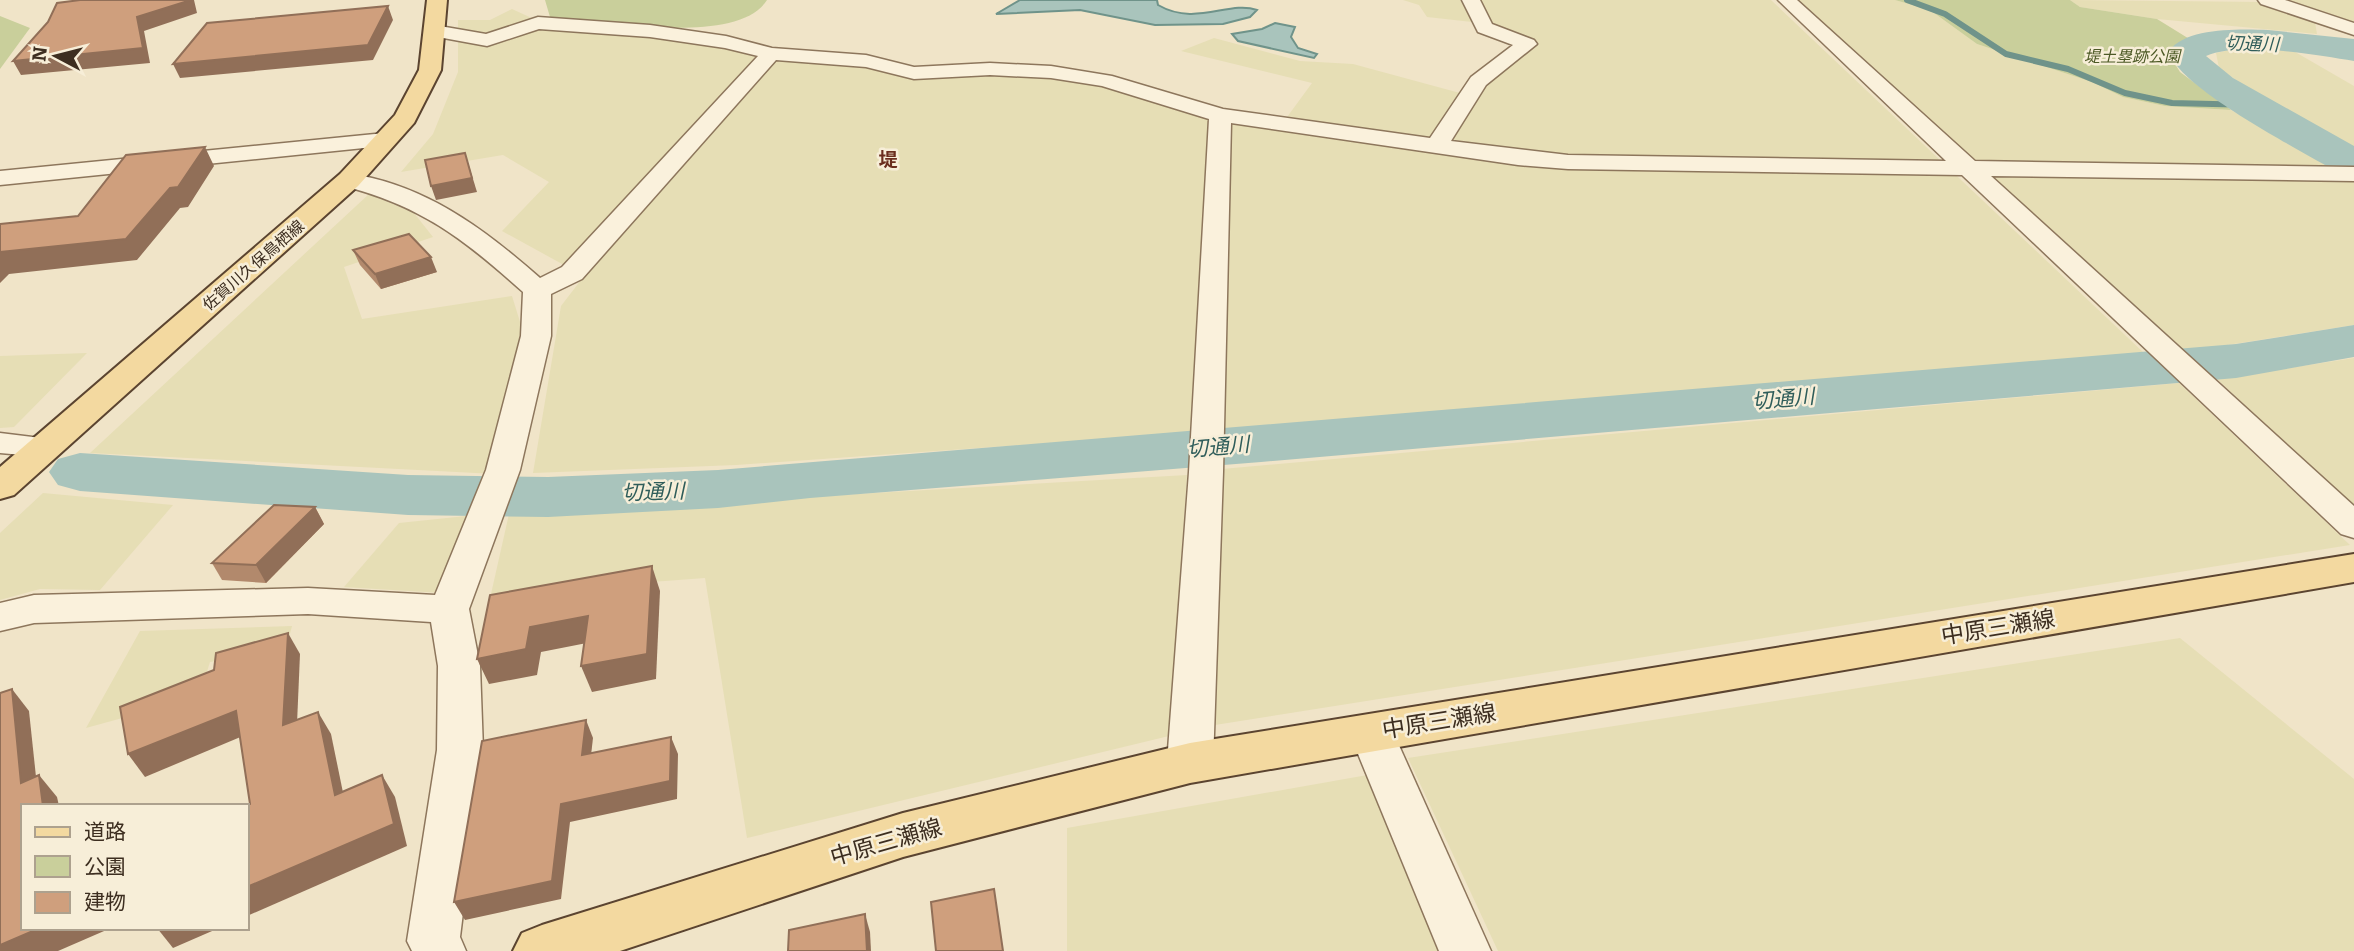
<svg xmlns="http://www.w3.org/2000/svg" width="2354" height="951" viewBox="0 0 2354 951" font-family="Bitter,'Noto Sans JP',serif">
  <style>
    .farmland { fill: #e6deb5 }
    .green { fill: #c9cf9b }
    .water { fill: #a9c4bc; stroke: #6f938a; stroke-width: 2 }
    .lines { fill: none; stroke-linecap: round; stroke-linejoin: round }
    .stream { stroke: #6f938a; stroke-width: 6 }
    .river { fill: #a9c4bc; fill-rule: evenodd }
    .street-casing { stroke: #8d765c; stroke-width: 3 }
    .primary-casing { stroke: #5b4430; stroke-width: 4 }
    .street { fill: #faf1dc; fill-rule: evenodd }
    .primary { fill: #f3d9a0; fill-rule: evenodd }
    .wall { fill: #b2896c }
    .shaded-wall { fill: #916f58 }
    .building { fill: #cf9f7d; stroke: #916f58; stroke-width: 2 }
    .labels { text-anchor: middle; stroke-width: 5; stroke-linejoin: round; paint-order: stroke }
    .far-park-label { font-size: 16px; font-style: italic; fill: #4d5a26; stroke: #f7eed8 }
    .far-street-label { font-size: 16px; fill: #3d2e20; stroke: #f7eed8 }
    .far-water-label { font-size: 18px; font-style: italic; fill: #2f5d5a; stroke: #f7eed8 }
    .far-quarter-label { font-size: 19px; font-weight: bold; fill: #6b2e1e; stroke: #f7eed8 }
    .water-label { font-size: 21px; font-style: italic; fill: #2f5d5a; stroke: #f7eed8 }
    .near-street-label { font-size: 23px; fill: #3d2e20; stroke: #f7eed8 }
  </style>
  <rect width="100%" height="100%" fill="#f0e4c8"/>
  <g class="farmland">
    <polygon points="1403,0 1771,0 2145,354 1219,432 1228,122 1279,128 1312,83 1181,51 1214,38 1300,61 1353,64 1471,96 1538,43 1496,30 1490,24 1427,17 1419,5"/>
    <polygon points="1797,0 1895,0 1930,10 1977,44 2092,82 2123,97 2165,106 2231,110 2354,179 2354,325 2183,352"/>
    <polygon points="2070,0 2264,2 2315,22 2317,34 2157,19 2080,7"/>
    <polygon points="2279,0 2354,0 2354,26"/>
    <polygon points="512,9 536,20 720,43 752,56 858,63 924,77 988,71 1097,80 1209,113 1194,433 736,465 533,473 561,306 584,276 502,231 549,182 503,155 401,172 433,134 458,72 458,20 490,20"/>
    <polygon points="2247,46 2290,49 2354,86 2354,153 2280,111 2219,68 2216,53"/>
    <polygon points="369,194 414,213 433,237 344,267 362,319 512,296 525,338 495,474 90,453"/>
    <polygon points="87,353 14,427 0,428 0,356"/>
    <polygon points="2354,358 2354,507 2217,379"/>
    <polygon points="2179,383 2350,545 1215,725 1222,469"/>
    <polygon points="1187,475 1169,736 747,838 705,578 491,594 509,514"/>
    <polygon points="43,493 173,505 100,590 40,589 0,600 0,533"/>
    <polygon points="466,516 442,593 344,587 399,523"/>
    <polygon points="292,626 286,649 210,662 199,697 86,728 140,631"/>
    <polygon points="2180,638 2354,779 2354,951 1498,951 1408,758"/>
    <polygon points="1373,774 1446,951 1067,951 1067,828"/>
  </g>
  <g class="green">
    <path d="M545,0H767C738,47 598,21 550,17Z"/>
    <polygon points="1895,0 2070,0 2080,7 2157,19 2191,40 2177,48 2172,59 2180,72 2231,110 2165,106 2123,97 2092,82 1977,44 1930,10"/>
    <polygon points="0,16 30,28 0,69"/>
  </g>
  <g class="water">
    <path d="M1020,0H1157L1158,5C1196,27 1229,0 1257,10L1250,17L1223,24L1155,25L1080,10L996,14Z"/>
    <polygon points="1275,23 1295,27 1291,37 1298,48 1317,54 1314,58 1238,41 1232,34 1262,29"/>
  </g>
  <g class="lines">
    <polyline class="stream" points="1907,0 1945,14 2006,54 2068,69 2125,93 2172,103 2254,105"/>
    <g class="river">
      <path d="M2268,30L2354,39V61C2316,55 2241,41 2206,56L2233,78L2354,146V177L2339,173C2304,152 2176,87 2169,51C2186,27 2241,29 2268,30Z"/>
      <polygon points="2354,325 2354,357 2236,378 1261,462 810,498 718,508 548,517 408,515 80,491 58,485 49,472 58,459 80,453 408,475 548,477 718,470 2236,344"/>
    </g>
    <defs>
      <g id="street">
        <path d="M1462,0H1480L1492,24L1534,40L1537,44L1486,85L1451,141L1568,155L1946,161L1778,0H1797L1975,161L2354,167V181L1991,176L2354,506V538L2341,534L1962,175L1568,169L1518,165L1231,123L1223,472L1213,763L1206,776L1190,781L1174,776L1167,763L1189,472L1209,119L1102,86L1051,78L990,75L914,79L866,67L776,60L582,279L551,294V336L520,470L469,609L480,666L483,750L460,937L466,951H412L407,941L437,750L438,666L431,622L308,614L34,623L0,631V603L34,595L308,588L435,595L486,470L521,336L523,292C463,238 420,205 340,185L337,180L340,175C352,172 361,176 372,178C438,194 490,234 540,278L562,267L758,56L725,48L650,37L539,29L487,46L427,35L425,31L427,27L434,25L486,34L538,17L650,25L726,36L772,48L866,55L914,67L990,63L1051,66L1112,76L1223,109L1430,138L1471,77L1513,45L1478,32Z"/>
        <polygon points="2258,0 2285,0 2354,23 2354,35 2261,4"/>
        <polygon points="385,133 393,135 396,140 393,145 0,185 0,171"/>
        <polygon points="0,433 57,440 62,447 57,454 45,457 0,453"/>
        <polygon points="1371,715 1387,720 1393,732 1491,951 1439,951 1349,732 1355,720"/>
      </g>
      <g id="primary">
        <polygon points="427,0 447,0 441,70 414,123 358,186 14,495 0,499 0,467 340,174 395,115 419,70"/>
        <polygon points="2354,554 2354,582 1190,783 903,857 620,951 513,951 522,933 542,925 903,813 1190,743"/>
      </g>
    </defs>
    <use href="#street" class="street-casing"/>
    <use href="#primary" class="primary-casing"/>
    <use href="#street" class="street"/>
    <use href="#primary" class="primary"/>
  </g>
  <g class="wall">
    <polygon points="353,250 437,272 381,289 360,265"/>
    <polygon points="315,507 324,524 266,583 222,580 212,563"/>
  </g>
  <g class="shaded-wall">
    <polygon points="191,0 194,0 197,13 144,31 150,63 21,75 13,61 137,17"/>
    <polygon points="388,6 393,20 373,60 180,78 173,64"/>
    <polygon points="205,147 214,166 188,207 180,208 137,260 9,274 0,283 0,252 126,239"/>
    <polygon points="465,153 477,192 436,200 431,186"/>
    <polygon points="431,257 437,272 381,289 375,274"/>
    <polygon points="315,507 324,524 266,583 256,565"/>
    <polygon points="652,566 660,591 656,679 592,692 581,666"/>
    <polygon points="588,616 597,641 541,652 537,675 489,684 477,659 530,627"/>
    <polygon points="288,633 300,654 296,747 283,725"/>
    <polygon points="12,689 29,711 39,805 21,783"/>
    <polygon points="236,711 250,733 145,777 128,754"/>
    <polygon points="318,712 331,734 348,817 335,795"/>
    <polygon points="586,720 593,738 589,773 582,755"/>
    <polygon points="671,737 678,754 677,799 570,822 561,899 465,920 454,902 561,804"/>
    <polygon points="39,775 57,797 59,806 43,806"/>
    <polygon points="382,775 395,797 407,846 247,916 247,887"/>
    <polygon points="865,914 870,932 871,951 867,951"/>
    <polygon points="40,928 111,928 58,951 0,951 0,945"/>
    <polygon points="157,928 219,928 173,948"/>
  </g>
  <g class="building">
    <polygon points="80,0 191,0 137,17 143,48 13,61 48,22 57,3"/>
    <polygon points="388,6 368,45 173,64 207,23"/>
    <polygon points="205,147 178,187 170,188 126,239 0,252 0,224 78,216 126,155"/>
    <polygon points="465,153 472,178 431,186 425,160"/>
    <polygon points="409,234 431,257 375,274 353,250"/>
    <polygon points="274,505 315,507 256,565 212,563"/>
    <polygon points="652,566 647,654 581,666 588,616 530,627 526,649 477,659 490,595"/>
    <polygon points="288,633 283,725 318,712 335,795 382,775 394,824 247,887 246,806 250,804 236,711 128,754 120,707 214,670 216,653"/>
    <polygon points="12,689 21,783 39,775 43,806 23,806 23,928 40,928 0,945 0,693"/>
    <polygon points="586,720 582,755 671,737 670,781 561,804 552,881 454,902 482,741"/>
    <polygon points="994,889 1003,951 936,951 931,902"/>
    <polygon points="865,914 867,951 788,951 789,930"/>
  </g>
  <g class="labels">
    <g class="far-park-label">
      <text x="2132" y="62">堤土塁跡公園</text>
    </g>
    <g class="far-street-label">
      <text transform="translate(253 265) rotate(-41)" y="6">佐賀川久保鳥栖線</text>
    </g>
    <g class="far-water-label">
      <text transform="translate(2252 44) rotate(2)" y="6">切通川</text>
    </g>
    <g class="far-quarter-label">
      <text x="888" y="166">堤</text>
    </g>
    <g class="water-label">
      <text transform="translate(1783 399) rotate(-5)" y="7">切通川</text>
      <text transform="translate(1218 447) rotate(-5)" y="7">切通川</text>
      <text transform="translate(653 492) rotate(-2)" y="7">切通川</text>
    </g>
    <g class="near-street-label">
      <text transform="translate(1998 627) rotate(-9)" y="8">中原三瀬線</text>
      <text transform="translate(1439 721) rotate(-9)" y="8">中原三瀬線</text>
      <text transform="translate(886 842) rotate(-16)" y="8">中原三瀬線</text>
    </g>
  </g>
  <rect x="21" y="804" width="228" height="126" fill="#f7eed8" stroke="#ada18e" stroke-width="2"/>
  <rect x="35" y="827" width="35" height="10" fill="#f3d9a0" stroke="#ada18e" stroke-width="2"/>
  <text x="84" y="839" font-size="21" fill="#3d2e20">道路</text>
  <rect x="35" y="856" width="35" height="21" fill="#c9cf9b" stroke="#ada18e" stroke-width="2"/>
  <text x="84" y="874" font-size="21" fill="#3d2e20">公園</text>
  <rect x="35" y="892" width="35" height="21" fill="#cf9f7d" stroke="#ada18e" stroke-width="2"/>
  <text x="84" y="909" font-size="21" fill="#3d2e20">建物</text>
  <g transform="translate(56 56) rotate(277)" stroke="#f7eed8" stroke-width="5" paint-order="stroke">
  <path d="M0-5L12 26L0 18L-12 26Z" fill="#3d2e20"/>
  <text y="-10" font-size="19" font-weight="bold" text-anchor="middle" fill="#3d2e20">N</text>
  </g>
</svg>
